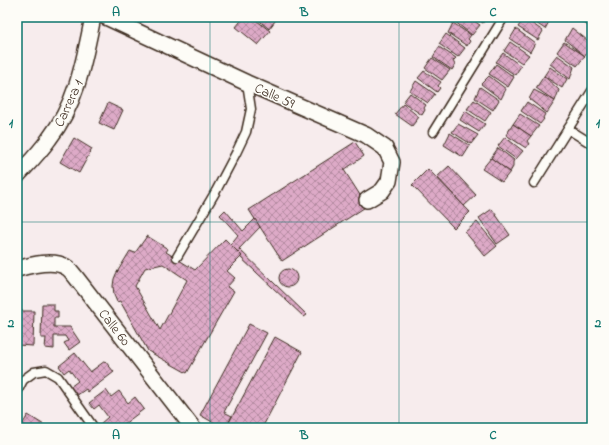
<svg xmlns="http://www.w3.org/2000/svg" width="609" height="445" viewBox="0 0 609 445" font-family="'Indie Flower',sans-serif">
  <style>
    .building { fill: url(#building-cross-hatch); stroke: #3b2a1e; fill-rule: evenodd }
    .lines { fill: none; stroke-linecap: round; stroke-linejoin: round }
    .service-casing { stroke: #3b2a1e; stroke-width: 11 }
    .minor-casing { stroke: #3b2a1e; stroke-width: 18 }
    .service { stroke: #fdfcf7; stroke-width: 8 }
    .minor { stroke: #fdfcf7; stroke-width: 15 }
    .grid { fill: none; stroke: #0f766e; stroke-width: 1; stroke-opacity: 0.55 }
    .labels { text-anchor: middle; stroke-width: 3; stroke-linejoin: round; paint-order: stroke }
    .street-label { font-size: 14px; fill: #3b2a1e; stroke: #fdfcf7 }
    .neatline { fill: none; stroke: #0f766e; stroke-width: 1.5 }
    .grid-label { font-size: 13px; text-anchor: middle; font-weight: bold; fill: #0f766e }
  </style>
  <defs>
    <pattern id="building-cross-hatch" width="8" height="8" patternUnits="userSpaceOnUse"><rect width="8" height="8" fill="#ddaac7"/><path d="M0 0l8 8M0 8l8-8" fill="none" stroke="#b48ba1"/></pattern>
  </defs>
  <rect width="100%" height="100%" fill="#f7eced"/>
  <filter id="ink" filterUnits="userSpaceOnUse"><feTurbulence type="fractalNoise" baseFrequency=".025" numOctaves="2"/><feDisplacementMap in="SourceGraphic" scale="8" xChannelSelector="R" yChannelSelector="G"/><feConvolveMatrix kernelMatrix="1 2 1 2 8 2 1 2 1" color-interpolation-filters="sRGB"/></filter>
  <g filter="url(#ink)">
    <g class="building">
      <polygon points="244,17 252,17 270,31 258,45 236,27"/>
      <polygon points="255,17 278,17 269,29"/>
      <polygon points="457,17 468,17 480,25 472,35 454,21"/>
      <polygon points="473,17 484,17 485,18 483,23"/>
      <polygon points="527,17 550,17 551,18 545,29"/>
      <polygon points="524,18 543,31 538,40 518,27"/>
      <polygon points="453,23 471,35 468,39 470,41 467,46 448,33"/>
      <polygon points="572,28 592,44 585,56 565,40"/>
      <polygon points="516,29 535,43 530,52 510,39"/>
      <polygon points="446,34 465,48 458,57 439,44"/>
      <polygon points="510,42 529,55 522,63 504,51"/>
      <polygon points="564,42 585,56 577,66 557,52"/>
      <polygon points="439,47 456,58 453,61 455,65 452,70 433,57"/>
      <polygon points="503,53 521,66 515,75 496,62"/>
      <polygon points="557,55 574,67 570,79 550,64"/>
      <polygon points="432,58 450,70 442,80 425,68"/>
      <polygon points="496,64 514,77 508,87 489,74"/>
      <polygon points="550,67 567,79 562,88 544,76"/>
      <polygon points="424,71 441,82 438,86 440,88 437,92 418,78"/>
      <polygon points="489,76 506,89 501,99 481,84"/>
      <polygon points="544,76 559,90 555,101 536,88"/>
      <polygon points="416,81 435,94 428,103 410,91"/>
      <polygon points="480,87 499,100 493,110 475,98"/>
      <polygon points="534,90 555,101 547,113 529,99"/>
      <polygon points="410,93 426,105 424,108 425,110 422,115 403,102"/>
      <polygon points="474,100 491,112 485,121 467,109"/>
      <polygon points="527,102 545,114 543,118 544,119 540,124 521,111"/>
      <polygon points="108,103 123,110 114,130 99,123"/>
      <polygon points="403,104 419,117 412,126 395,114"/>
      <polygon points="465,111 485,124 479,132 460,120"/>
      <polygon points="520,114 539,126 531,136 513,124"/>
      <polygon points="458,124 478,135 471,144 452,132"/>
      <polygon points="513,124 531,136 527,141 529,144 526,148 506,135"/>
      <polygon points="450,133 470,146 463,157 444,145"/>
      <polygon points="505,137 523,151 516,159 498,146"/>
      <polygon points="74,138 92,149 79,173 60,162"/>
      <polygon points="355,142 364,156 344,170 367,206 282,261 249,210"/>
      <polygon points="498,148 514,160 513,162 513,167 510,172 491,158"/>
      <polygon points="491,158 510,172 502,182 482,169"/>
      <polygon points="449,166 476,195 464,206 437,177"/>
      <polygon points="428,169 470,212 454,228 412,185"/>
      <polygon points="492,209 510,235 497,244 479,218"/>
      <polygon points="225,210 243,231 255,219 260,227 239,249 307,315 304,317 240,257 242,256 230,245 238,235 220,215"/>
      <polygon points="477,222 497,246 485,256 465,232"/>
      <path d="M147,236L168,249L166,252L195,270L225,239L242,256L227,271L235,278L227,287L234,291L187,373L148,351L120,301L117,302L114,295L113,286L114,279L116,274L130,251L135,253ZM163,264L187,280L160,330L135,286L145,268Z"/>
      <circle cx="288" cy="278" r="9"/>
      <polygon points="42,304 54,304 54,311 58,311 58,318 54,318 54,327 70,327 80,342 69,350 64,343 68,341 65,336 54,336 54,349 45,348 46,338 41,338"/>
      <polygon points="17,311 34,311 33,346 17,345"/>
      <polygon points="249,324 267,333 224,412 232,416 226,428 223,428 200,415"/>
      <polygon points="275,337 302,352 262,428 226,428"/>
      <polygon points="75,353 90,372 105,361 114,372 88,392 86,389 76,396 70,387 78,381 69,369 64,373 59,366"/>
      <polygon points="106,390 111,397 119,391 128,403 135,397 144,409 119,428 116,425 112,428 103,428 100,424 108,417 99,405 94,409 89,403"/>
      <polygon points="28,415 49,428 20,428"/>
    </g>
    <g class="lines">
      <defs>
        <g id="service">
          <polyline points="584,17 592,22"/>
          <polyline points="568,129 592,144"/>
          <polyline points="433,132 504,17"/>
          <polyline points="534,183 592,91"/>
          <polyline points="177,257 216,191 236,153 246,132 251,109 247,83"/>
          <polyline points="17,392 23,380 34,372 46,370 58,377 94,428"/>
        </g>
        <g id="minor">
          <polyline points="106,17 247,83 366,135 385,148 392,162 389,181 382,191 367,200"/>
          <path d="M17,176C28,164 40,152 49,139C77,103 84,61 93,17"/>
          <path d="M17,269C31,265 53,259 66,267C70,269 73,274 75,276L193,428"/>
        </g>
      </defs>
      <use href="#service" class="service-casing"/>
      <use href="#minor" class="minor-casing"/>
      <use href="#service" class="service"/>
      <use href="#minor" class="minor"/>
    </g>
  </g>
  <path class="grid" d="M210,17V428M399,17V428M17,222H592"/>
  <g class="labels">
    <g class="street-label">
      <text transform="translate(275 95) rotate(24)" y="5">Calle 59</text>
      <text transform="translate(68 103) rotate(-65)" y="5">Carrera 1</text>
      <text transform="translate(115 327) rotate(52)" y="5">Calle 60</text>
    </g>
  </g>
  <rect width="609" height="445" fill="none" stroke="#fdfcf7" stroke-width="44"/>
  <rect x="22" y="22" width="565" height="401" class="neatline"/>
  <g class="grid-label">
    <text x="116" y="16">A</text>
    <text x="304" y="16">B</text>
    <text x="493" y="16">C</text>
    <text x="11" y="127">1</text>
    <text x="598" y="127">1</text>
    <text x="11" y="327">2</text>
    <text x="598" y="327">2</text>
    <text x="116" y="439">A</text>
    <text x="304" y="439">B</text>
    <text x="493" y="439">C</text>
  </g>
</svg>
